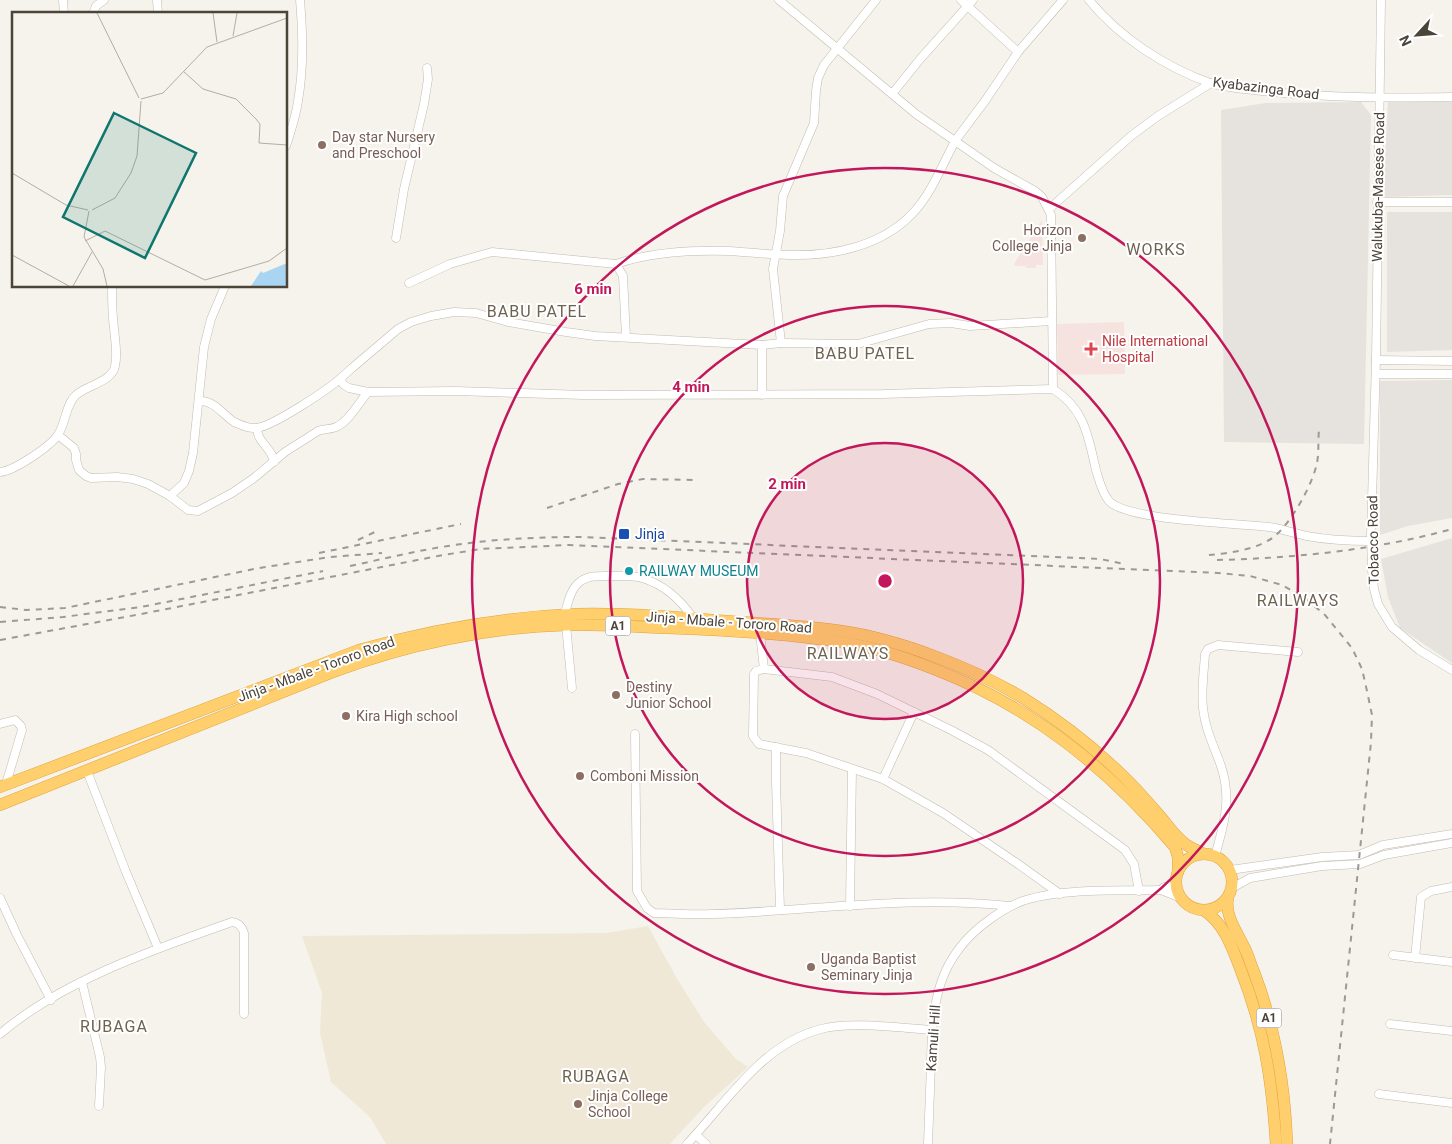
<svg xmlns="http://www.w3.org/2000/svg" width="1452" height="1144" viewBox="0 0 1452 1144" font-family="Roboto,sans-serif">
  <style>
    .industrial { fill: #e6e2dd }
    .education { fill: #efe8d6 }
    .medical { fill: #f6e3e0 }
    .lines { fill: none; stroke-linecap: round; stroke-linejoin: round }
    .minor-casing { stroke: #c2bbae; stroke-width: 9 }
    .highway-casing { stroke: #e0a43c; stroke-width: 12 }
    .minor { stroke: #fff; stroke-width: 8 }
    .highway { stroke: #ffcf6e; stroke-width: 11 }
    .rail { stroke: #9a9a9a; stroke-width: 2; stroke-dasharray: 6 6; stroke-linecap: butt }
    .ring { fill: none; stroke: #c2185b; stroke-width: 2.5 }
    .education-dot { fill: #8d6e63; stroke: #fff; stroke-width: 2 }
    .health-dot { fill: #e0444e; stroke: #fff; stroke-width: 2 }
    .transit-dot { fill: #1a4fb4; stroke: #fff; stroke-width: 2 }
    .culture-dot { fill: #0f9aa8; stroke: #fff; stroke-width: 2 }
    .labels { text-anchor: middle; stroke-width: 4; stroke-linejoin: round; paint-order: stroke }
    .shield { fill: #fff; stroke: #817c74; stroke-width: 1 }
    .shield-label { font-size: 12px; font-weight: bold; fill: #4b4439 }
    .street-label { font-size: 14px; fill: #4b4439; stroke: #fff }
    .education-label { font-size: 14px; fill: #785e54; stroke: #fff; text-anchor: start }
    .health-label { font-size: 14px; fill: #be3a42; stroke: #fff; text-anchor: start }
    .transit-label { font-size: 14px; fill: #164399; stroke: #fff; text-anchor: start }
    .culture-label { font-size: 14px; fill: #0d838f; stroke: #fff; text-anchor: start }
    .quarter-label { font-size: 16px; letter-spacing: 1px; fill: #6e6250; stroke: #fff }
    .inset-road { fill: none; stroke: #b2ada4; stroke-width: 1 }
    .view { fill: #0f766e; fill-opacity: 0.15; stroke: #0f766e; stroke-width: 2.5 }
    .inset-edge { fill: none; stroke: #4b4439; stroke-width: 2.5 }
    .centre { fill: #c2185b; stroke: #fff; stroke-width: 2.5 }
    .ring-label { font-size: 15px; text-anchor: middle; font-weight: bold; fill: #c2185b; stroke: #fff; stroke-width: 4; stroke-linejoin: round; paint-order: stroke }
  </style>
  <rect width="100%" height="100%" fill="#f6f3ec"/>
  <g class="industrial">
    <polygon points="1361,102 1371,115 1364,444 1224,442 1221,110 1266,103"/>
    <polygon points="1388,102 1452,102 1452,195 1383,197"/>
    <polygon points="1387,212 1452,212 1452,350 1387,352"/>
    <polygon points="1452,380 1452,518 1408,526 1380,535 1380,381"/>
    <polygon points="1452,538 1452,663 1400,628 1388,597 1381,559"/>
  </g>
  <polygon class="education" points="648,926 676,977 704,1022 736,1059 748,1067 703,1108 670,1144 386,1144 370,1117 331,1082 320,1033 322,993 302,936 607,933"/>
  <g class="medical">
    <polygon points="1042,220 1043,265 1036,265 1036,268 1027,268 1025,266 1015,266 1014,264"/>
    <polygon points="1124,322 1125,374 1058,375 1057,324"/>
  </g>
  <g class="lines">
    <defs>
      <g id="minor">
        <polyline points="63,0 64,14"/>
        <polyline points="157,0 158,14"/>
        <polyline points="779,0 916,114 955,141 985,101 1018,52 1063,0"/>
        <polyline points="961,0 1018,52"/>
        <path d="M1089,0C1119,37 1165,67 1210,83C1226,88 1245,89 1262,91C1325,98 1389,98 1452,97"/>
        <polyline points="1381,0 1376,360 1371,535 1372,570 1374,589 1378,604 1392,627 1419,650 1452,670"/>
        <polyline points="93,14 96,6 104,0"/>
        <polyline points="892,94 921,58 973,0"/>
        <path d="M286,146C291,131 296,116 298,101C304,67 303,34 300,0"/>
        <polyline points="1377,202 1452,202"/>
        <polyline points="1049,209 1131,136 1158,116 1211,83"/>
        <polyline points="396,238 404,189 424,104 428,79 427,68"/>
        <path d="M616,264C651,252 693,250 729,251C749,252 770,255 790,255C834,256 882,246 913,213C931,194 943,164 955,141L994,168L1035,191L1042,197L1051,215L1053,389"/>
        <polyline points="409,283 450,264 492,252 616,264 623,276 626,337"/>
        <polyline points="781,343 773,269 780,231 783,196 814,123 816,91 818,78 824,65 876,0"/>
        <polyline points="762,345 781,343 858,344 929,324 951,323 970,326 1051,321"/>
        <polyline points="1376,360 1452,361"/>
        <polyline points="1376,374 1452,374"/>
        <path d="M762,395V345L595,336L566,332L508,322L476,313L454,312L431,316L411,322L398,329L352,368L342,377L341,381L344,385L349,388L368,392L456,391L584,395L883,394L1053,389C1085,409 1088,436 1096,470C1099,480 1102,493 1109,501C1127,521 1239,523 1269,527C1282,529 1294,533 1307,536C1328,540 1350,541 1371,541"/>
        <path d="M199,401C214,400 222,414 234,422C241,425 248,429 256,428C272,427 329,389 342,377"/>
        <path d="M257,428C257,443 272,447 274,462"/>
        <path d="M58,435L74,448L76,454V460L79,470L86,476L91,478L117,477L133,479L148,484L170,496L188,510L198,511L232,493L254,478L285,452L318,431C325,428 332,430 338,426C349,421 360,401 368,392"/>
        <path d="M0,472C14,471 53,445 59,433C66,421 66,404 76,395C87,385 112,382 115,366C118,354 115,341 114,328C112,314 112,300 112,286"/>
        <polyline points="170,496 184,483 189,471 193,453 204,347 211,319 225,286"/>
        <path d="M564,616C568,604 570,588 581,581C589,575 601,576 611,576C621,576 633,575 642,578C665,585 680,599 693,618"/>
        <polyline points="566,625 572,688"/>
        <polyline points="760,633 764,669"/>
        <polyline points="0,724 15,720 21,726 22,730 6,784"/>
        <path d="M635,734L637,891L647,908L654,913C673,913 693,915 712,914C811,911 911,895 1010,906"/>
        <polyline points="776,747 776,782 780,909"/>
        <polyline points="87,771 126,872 158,948"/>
        <polyline points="883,779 914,712"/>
        <path d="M1215,856C1224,824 1232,799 1221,766C1214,746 1205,729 1203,708C1201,690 1204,671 1205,654L1208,649L1218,645L1298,652"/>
        <polyline points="1230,870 1322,857 1359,855 1383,845 1452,834"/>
        <polyline points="1176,885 1164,887 1161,890 1181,898"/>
        <polyline points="1232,888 1250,878 1322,866 1360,864 1384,855 1452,843"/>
        <polyline points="1060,894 1018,864 943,813 883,779 806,753 759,744 753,736 754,674 756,671 764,669 832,677 877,694 951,730 988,750 1125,850 1134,864 1139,891"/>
        <polyline points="0,898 17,935 51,1000"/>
        <polyline points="850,906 852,769"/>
        <polyline points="1393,955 1452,962"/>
        <polyline points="1415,958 1421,897 1431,891 1452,887"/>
        <polyline points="82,982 100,1057 101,1067 99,1106"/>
        <polyline points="1390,1024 1452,1031"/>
        <path d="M0,1034C63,980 155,949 232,922C239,923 242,926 244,933V1014"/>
        <polyline points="1379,1094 1452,1103"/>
        <polyline points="696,1135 706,1144"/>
        <path d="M687,1144C727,1102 762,1044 821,1029C850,1021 900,1028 931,1030"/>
        <path d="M928,1144C929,1117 930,1091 931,1064C932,1005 936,958 989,920C1001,911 1014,903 1029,899C1069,888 1120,891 1161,890"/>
      </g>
      <g id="highway">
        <path d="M0,787L359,650C430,630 505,617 578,614C627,613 677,617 726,621C764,624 803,625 841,631C898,639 973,668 1023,698C1057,719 1092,746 1121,774C1135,787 1147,801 1159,815C1167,824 1174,835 1184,843C1190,848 1197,850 1204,854"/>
        <path d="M0,805L333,672C405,645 489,627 566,625C600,624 634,627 667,628C725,630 784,633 841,642C873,647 904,657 934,669C1032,707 1107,767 1175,847L1178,857V872"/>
        <circle cx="1204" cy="882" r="28"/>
        <path d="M1228,898C1224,916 1239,935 1246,951C1249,958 1251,965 1254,972C1275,1027 1285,1085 1287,1144"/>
        <path d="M1205,911C1224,924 1232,947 1240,968C1264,1028 1272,1080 1276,1144"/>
      </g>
    </defs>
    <use href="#minor" class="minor-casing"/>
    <use href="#highway" class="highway-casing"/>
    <use href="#minor" class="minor"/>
    <use href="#highway" class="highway"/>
    <g class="rail">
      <polyline points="547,508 618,484 643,479 695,480"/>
      <polyline points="358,540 379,530"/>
      <polyline points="319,553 461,524"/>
      <path d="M1209,555C1230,553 1257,550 1275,536C1292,521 1312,486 1317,463C1319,453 1318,440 1319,429"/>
      <path d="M1217,560C1296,558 1376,550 1452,529"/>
      <path d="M350,566C383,559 415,551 448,546C492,539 537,537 582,537L1100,559L1124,564"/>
      <polyline points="0,607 26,610 65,608 259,568 330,557 382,553"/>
      <polyline points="0,622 63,617 141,607 323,571"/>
      <polyline points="0,640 136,615 438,556 480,549 569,545 1218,573 1250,576 1282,585 1306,599 1325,615 1352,648 1362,669 1367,691 1372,715 1371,742 1330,1144"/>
    </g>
  </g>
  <circle cx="885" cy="581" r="138" fill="#c2185b" fill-opacity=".12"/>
  <g class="ring">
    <circle cx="885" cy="581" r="138"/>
    <circle cx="885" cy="581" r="275"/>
    <circle cx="885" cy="581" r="413"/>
  </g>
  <g class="education-dot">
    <circle cx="322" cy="145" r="5"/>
    <circle cx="1082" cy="238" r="5"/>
    <circle cx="616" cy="695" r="5"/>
    <circle cx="346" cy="716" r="5"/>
    <circle cx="580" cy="776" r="5"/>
    <circle cx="811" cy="967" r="5"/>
    <circle cx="578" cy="1104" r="5"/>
  </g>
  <path class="health-dot" d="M1088.5 341.5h5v5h5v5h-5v5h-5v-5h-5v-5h5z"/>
  <rect class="transit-dot" x="618" y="528" width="12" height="12" rx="2.5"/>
  <circle class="culture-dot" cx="629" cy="571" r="5"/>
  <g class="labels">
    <g class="shield">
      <rect x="605.5" y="616.5" width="25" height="19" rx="4"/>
      <rect x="1256.5" y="1008.5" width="25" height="19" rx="4"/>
    </g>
    <g class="shield-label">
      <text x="618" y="630">A1</text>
      <text x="1269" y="1022">A1</text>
    </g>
    <g class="street-label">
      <text transform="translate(1266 88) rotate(7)" y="5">Kyabazinga Road</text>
      <text transform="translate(1378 187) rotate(-89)" y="5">Walukuba-Masese Road</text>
      <text transform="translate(1373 540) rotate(-91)" y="5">Tobacco Road</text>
      <text transform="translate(729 622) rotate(4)" y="5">Jinja - Mbale - Tororo Road</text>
      <text transform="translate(316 669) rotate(-20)" y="5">Jinja - Mbale - Tororo Road</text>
      <text transform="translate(933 1038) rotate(-86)" y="5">Kamuli Hill</text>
    </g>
    <g class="education-label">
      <text x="332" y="142">Day star Nursery<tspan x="332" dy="16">and Preschool</tspan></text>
      <text x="1072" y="235" text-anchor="end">Horizon<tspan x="1072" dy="16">College Jinja</tspan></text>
      <text x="626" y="692">Destiny<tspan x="626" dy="16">Junior School</tspan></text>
      <text x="356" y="721">Kira High school</text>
      <text x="590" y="781">Comboni Mission</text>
      <text x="821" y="964">Uganda Baptist<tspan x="821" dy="16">Seminary Jinja</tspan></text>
      <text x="588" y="1101">Jinja College<tspan x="588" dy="16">School</tspan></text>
    </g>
    <g class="health-label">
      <text x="1102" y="346">Nile International<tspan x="1102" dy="16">Hospital</tspan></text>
    </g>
    <g class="transit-label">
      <text x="635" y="539">Jinja</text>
    </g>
    <g class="culture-label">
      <text x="639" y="576">RAILWAY MUSEUM</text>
    </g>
    <g class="quarter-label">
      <text x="1156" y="255">WORKS</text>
      <text x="537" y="317">BABU PATEL</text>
      <text x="865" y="359">BABU PATEL</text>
      <text x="1298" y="606">RAILWAYS</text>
      <text x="848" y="659">RAILWAYS</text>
      <text x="114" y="1032">RUBAGA</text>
      <text x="596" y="1082">RUBAGA</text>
    </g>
  </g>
  <g transform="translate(12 12)">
    <rect width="275" height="275" fill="#f6f3ec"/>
    <path d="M275,251V274H239L249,259L251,261Z" fill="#a9d4f2"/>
    <path class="inset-road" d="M85,1L127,86M201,1L205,30M221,24L225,1M171,59L191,77L224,87L244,107L248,112L247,131L275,133M129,87L151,81L195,35L275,6M0,161L54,193L76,198M80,198L103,186L119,161L125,144L129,89M77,199L72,225L91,257L95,274M73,229L93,219L193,268L257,249L275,236M0,243L57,274M61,274L80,240"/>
    <path class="view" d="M102,101L184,141L133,246L51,205Z"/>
    <rect width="275" height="275" class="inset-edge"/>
  </g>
  <circle cx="885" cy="581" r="8" class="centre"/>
  <g class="ring-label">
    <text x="593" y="294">6 min</text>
    <text x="691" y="392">4 min</text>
    <text x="787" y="489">2 min</text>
  </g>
  <g transform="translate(1417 35) rotate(244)" stroke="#ffffff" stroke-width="4" paint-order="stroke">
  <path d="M0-4L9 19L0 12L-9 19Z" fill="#4b4439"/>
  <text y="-8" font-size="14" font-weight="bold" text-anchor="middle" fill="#4b4439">N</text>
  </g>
</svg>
